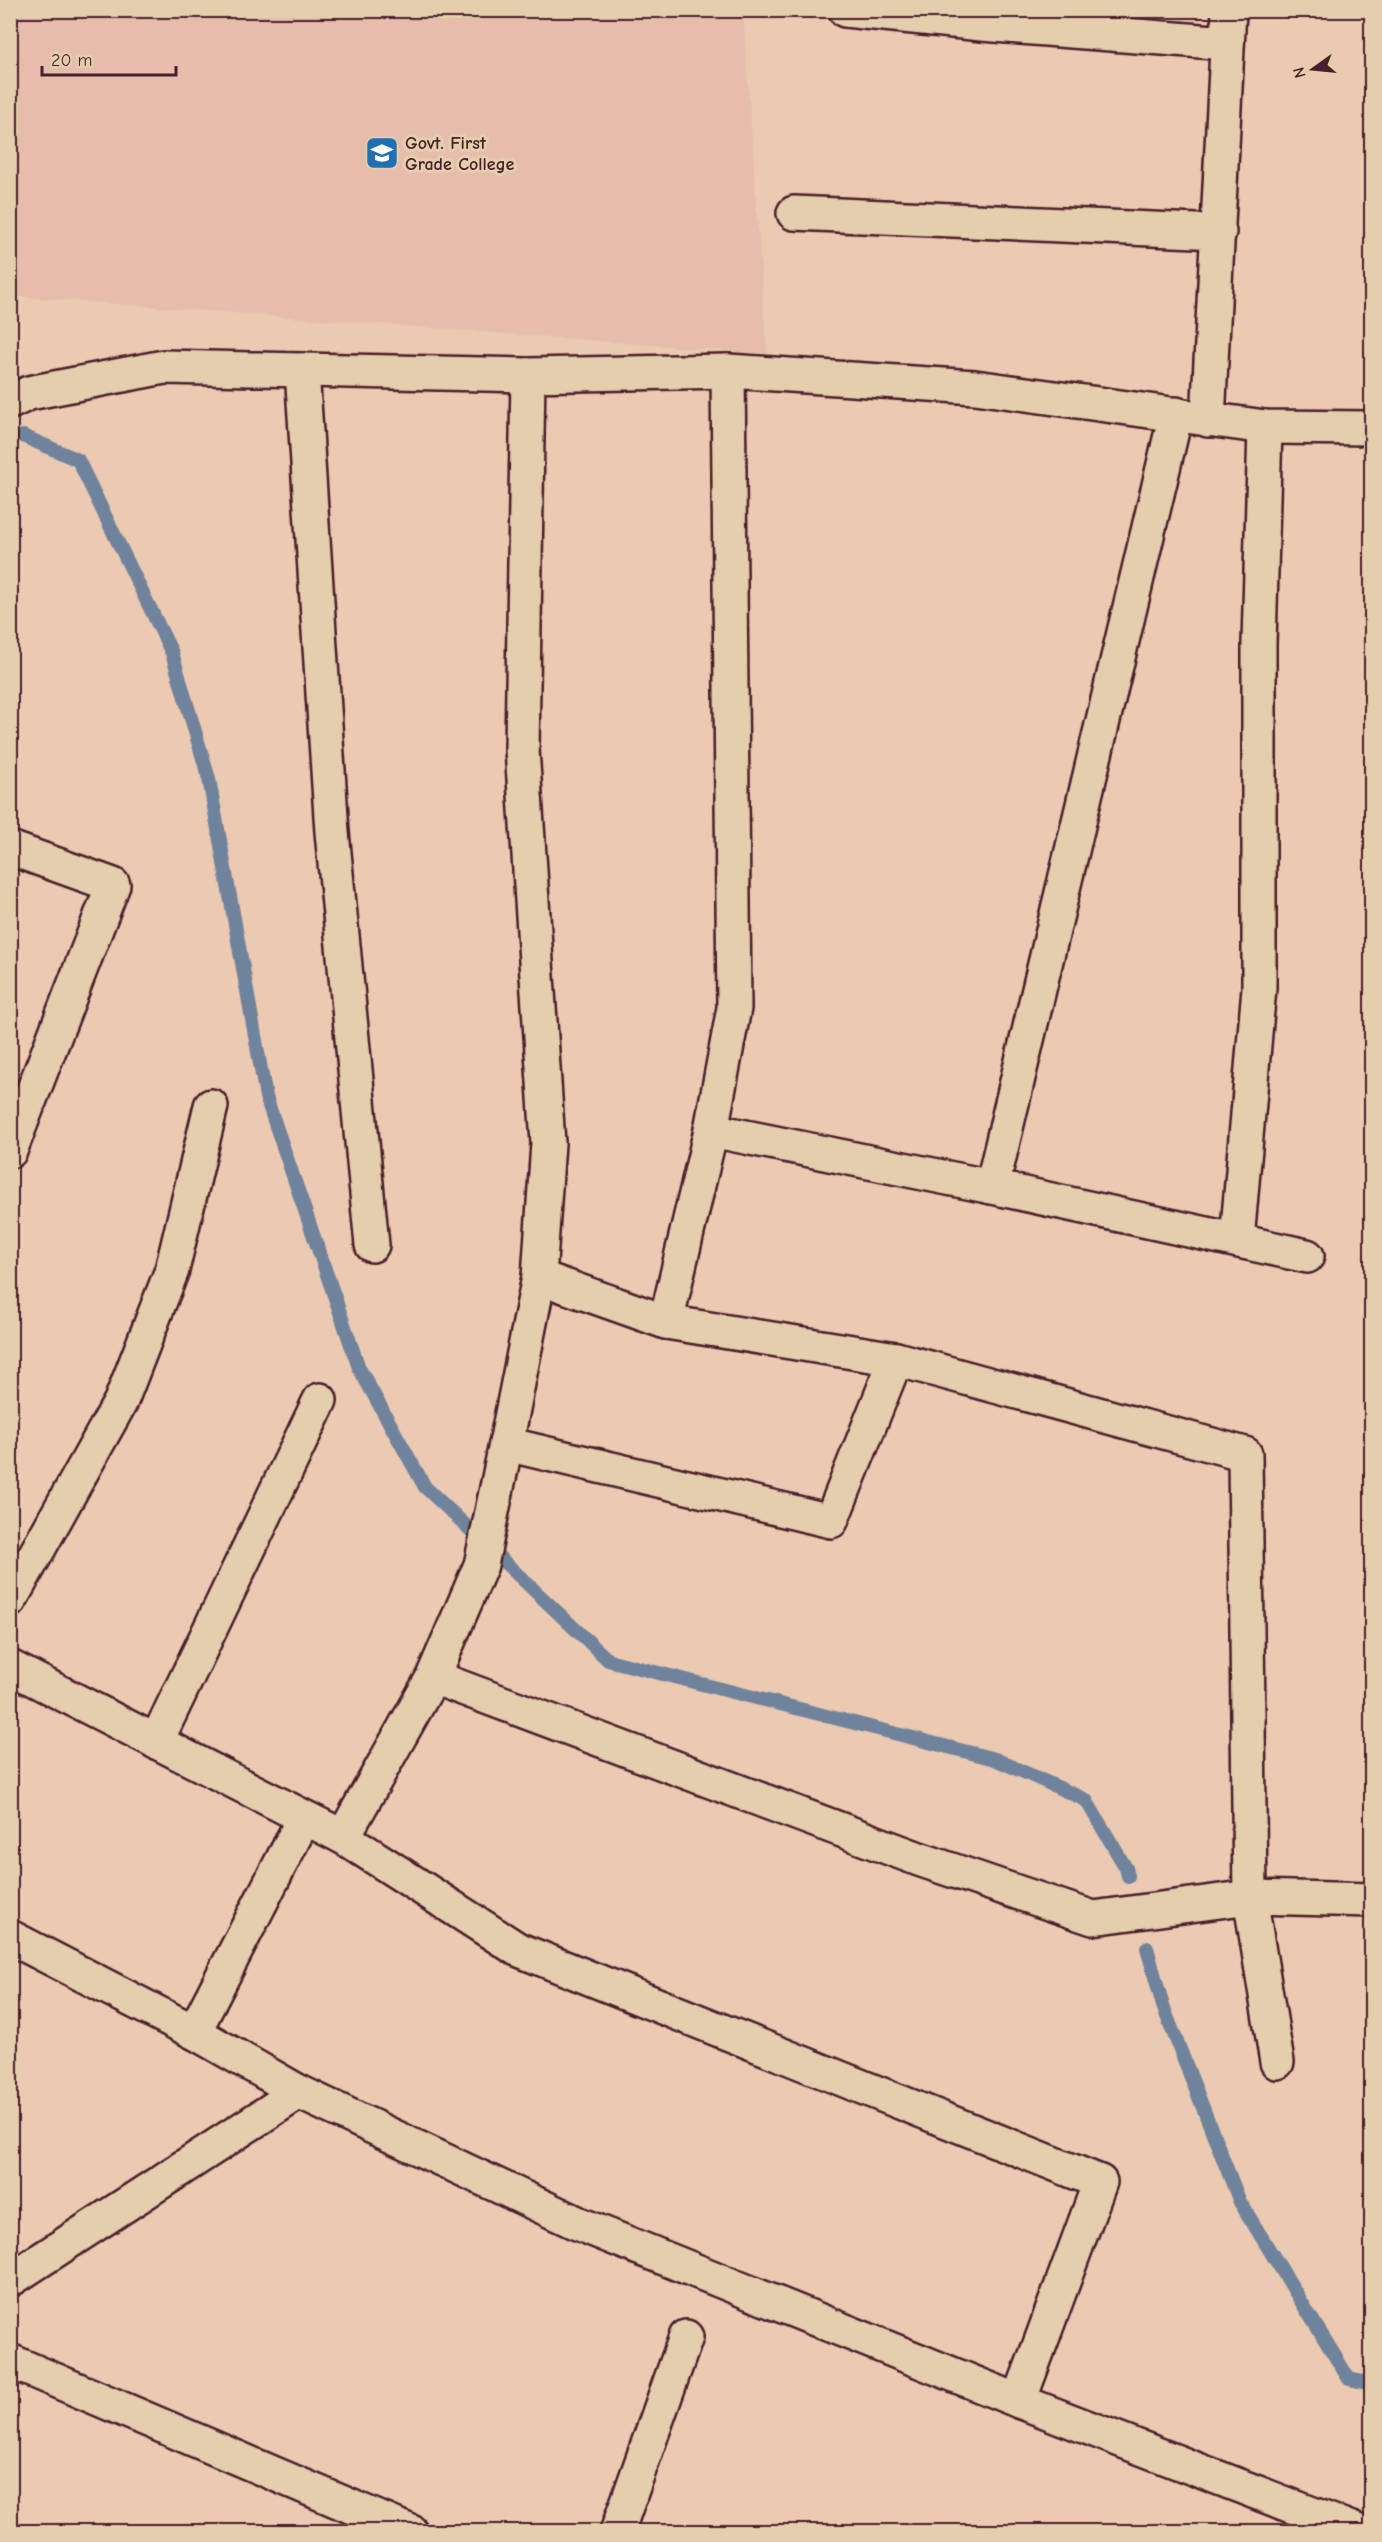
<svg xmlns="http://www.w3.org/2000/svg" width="1382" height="2542" viewBox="0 0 1382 2542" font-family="'Comic Neue',sans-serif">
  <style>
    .built { fill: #e6bdac }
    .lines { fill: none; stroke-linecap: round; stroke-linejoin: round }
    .stream { stroke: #6f839c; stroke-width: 14 }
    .minor-casing { stroke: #4a1f2b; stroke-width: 38 }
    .minor { stroke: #e4ceae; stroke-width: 33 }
    .labels { text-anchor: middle; stroke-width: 6; stroke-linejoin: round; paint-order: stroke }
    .poi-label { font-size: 18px; font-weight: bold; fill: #4a1f2b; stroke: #e4ceae; text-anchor: start }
  </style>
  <rect width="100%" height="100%" fill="#eccab2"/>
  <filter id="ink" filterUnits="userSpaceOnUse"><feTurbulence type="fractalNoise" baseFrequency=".0167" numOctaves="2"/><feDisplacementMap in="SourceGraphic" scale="12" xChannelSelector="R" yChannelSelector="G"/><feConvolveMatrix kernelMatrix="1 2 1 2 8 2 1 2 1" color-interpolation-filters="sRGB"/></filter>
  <g filter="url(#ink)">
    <polygon class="built" points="10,11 743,11 767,354 11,296"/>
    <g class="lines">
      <g class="stream">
        <polyline points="23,436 78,460 172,653 209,779 266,1097 359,1368 425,1487 608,1660 995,1759 1086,1800 1126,1868 1128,1876"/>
        <polyline points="1147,1948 1163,2006 1240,2202 1349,2379 1372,2384"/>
      </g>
      <defs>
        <g id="minor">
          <polyline points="845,10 982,24 1227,43"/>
          <polyline points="794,213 1219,232"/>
          <polyline points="302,370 332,832 372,1245"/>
          <polyline points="528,375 522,749 548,1143 539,1277 506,1444 831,1521 896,1359"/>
          <polyline points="10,402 29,393 164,367 528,375 728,371 975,387 1265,427 1372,428"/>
          <polyline points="1208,420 1229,10"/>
          <polyline points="10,848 113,885 10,1151"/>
          <polyline points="711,1130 992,1187 1307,1256"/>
          <polyline points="992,1187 1176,414"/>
          <polyline points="1237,1240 1259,988 1259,644 1265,427"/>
          <polyline points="666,1322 711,1130 734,1008 728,371"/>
          <polyline points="10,1600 121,1401 172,1270 211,1106"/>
          <polyline points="10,1667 343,1837 517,1949 1100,2182 1019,2401"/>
          <polyline points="433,1677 919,1859 1093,1918 1250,1897 1245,1454 896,1359 666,1322 539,1277"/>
          <polyline points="156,1742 320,1400"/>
          <polyline points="343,1837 433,1677 481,1565 506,1444"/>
          <polyline points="10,1937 194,2032 299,2092 577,2223 1019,2401 1359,2532"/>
          <polyline points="194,2032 304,1818"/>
          <polyline points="1277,2062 1250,1897 1372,1900"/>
          <polyline points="10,2280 299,2092"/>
          <polyline points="10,2361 411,2532"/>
          <polyline points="617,2532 686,2337"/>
        </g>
      </defs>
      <use href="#minor" class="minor-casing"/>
      <use href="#minor" class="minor"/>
    </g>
  </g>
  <defs>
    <symbol id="university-square" viewBox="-11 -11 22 22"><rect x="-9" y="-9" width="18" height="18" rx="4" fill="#1f6fb2" stroke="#e4ceae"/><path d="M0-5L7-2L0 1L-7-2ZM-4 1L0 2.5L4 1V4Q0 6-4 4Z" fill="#fff"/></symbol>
  </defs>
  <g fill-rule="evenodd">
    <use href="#university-square" x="363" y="134" width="38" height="38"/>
  </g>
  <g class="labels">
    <g class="poi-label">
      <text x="405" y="149">Govt. First<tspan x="405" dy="21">Grade College</tspan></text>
    </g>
  </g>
  <rect width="1382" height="2542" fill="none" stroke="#e4ceae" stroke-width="36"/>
  <rect x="18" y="18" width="1346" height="2506" fill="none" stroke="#4a1f2b" stroke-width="2" filter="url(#ink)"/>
  <g transform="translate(1313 69) rotate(255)" stroke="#e4ceae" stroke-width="4.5" paint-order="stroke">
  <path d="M0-4.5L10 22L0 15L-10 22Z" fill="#4a1f2b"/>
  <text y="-9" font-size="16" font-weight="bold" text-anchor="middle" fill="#4a1f2b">N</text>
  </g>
  <path d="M42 66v9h134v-9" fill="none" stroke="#4a1f2b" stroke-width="3"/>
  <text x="51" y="66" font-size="18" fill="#4a1f2b" stroke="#e4ceae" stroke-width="4.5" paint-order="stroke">20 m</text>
</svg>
